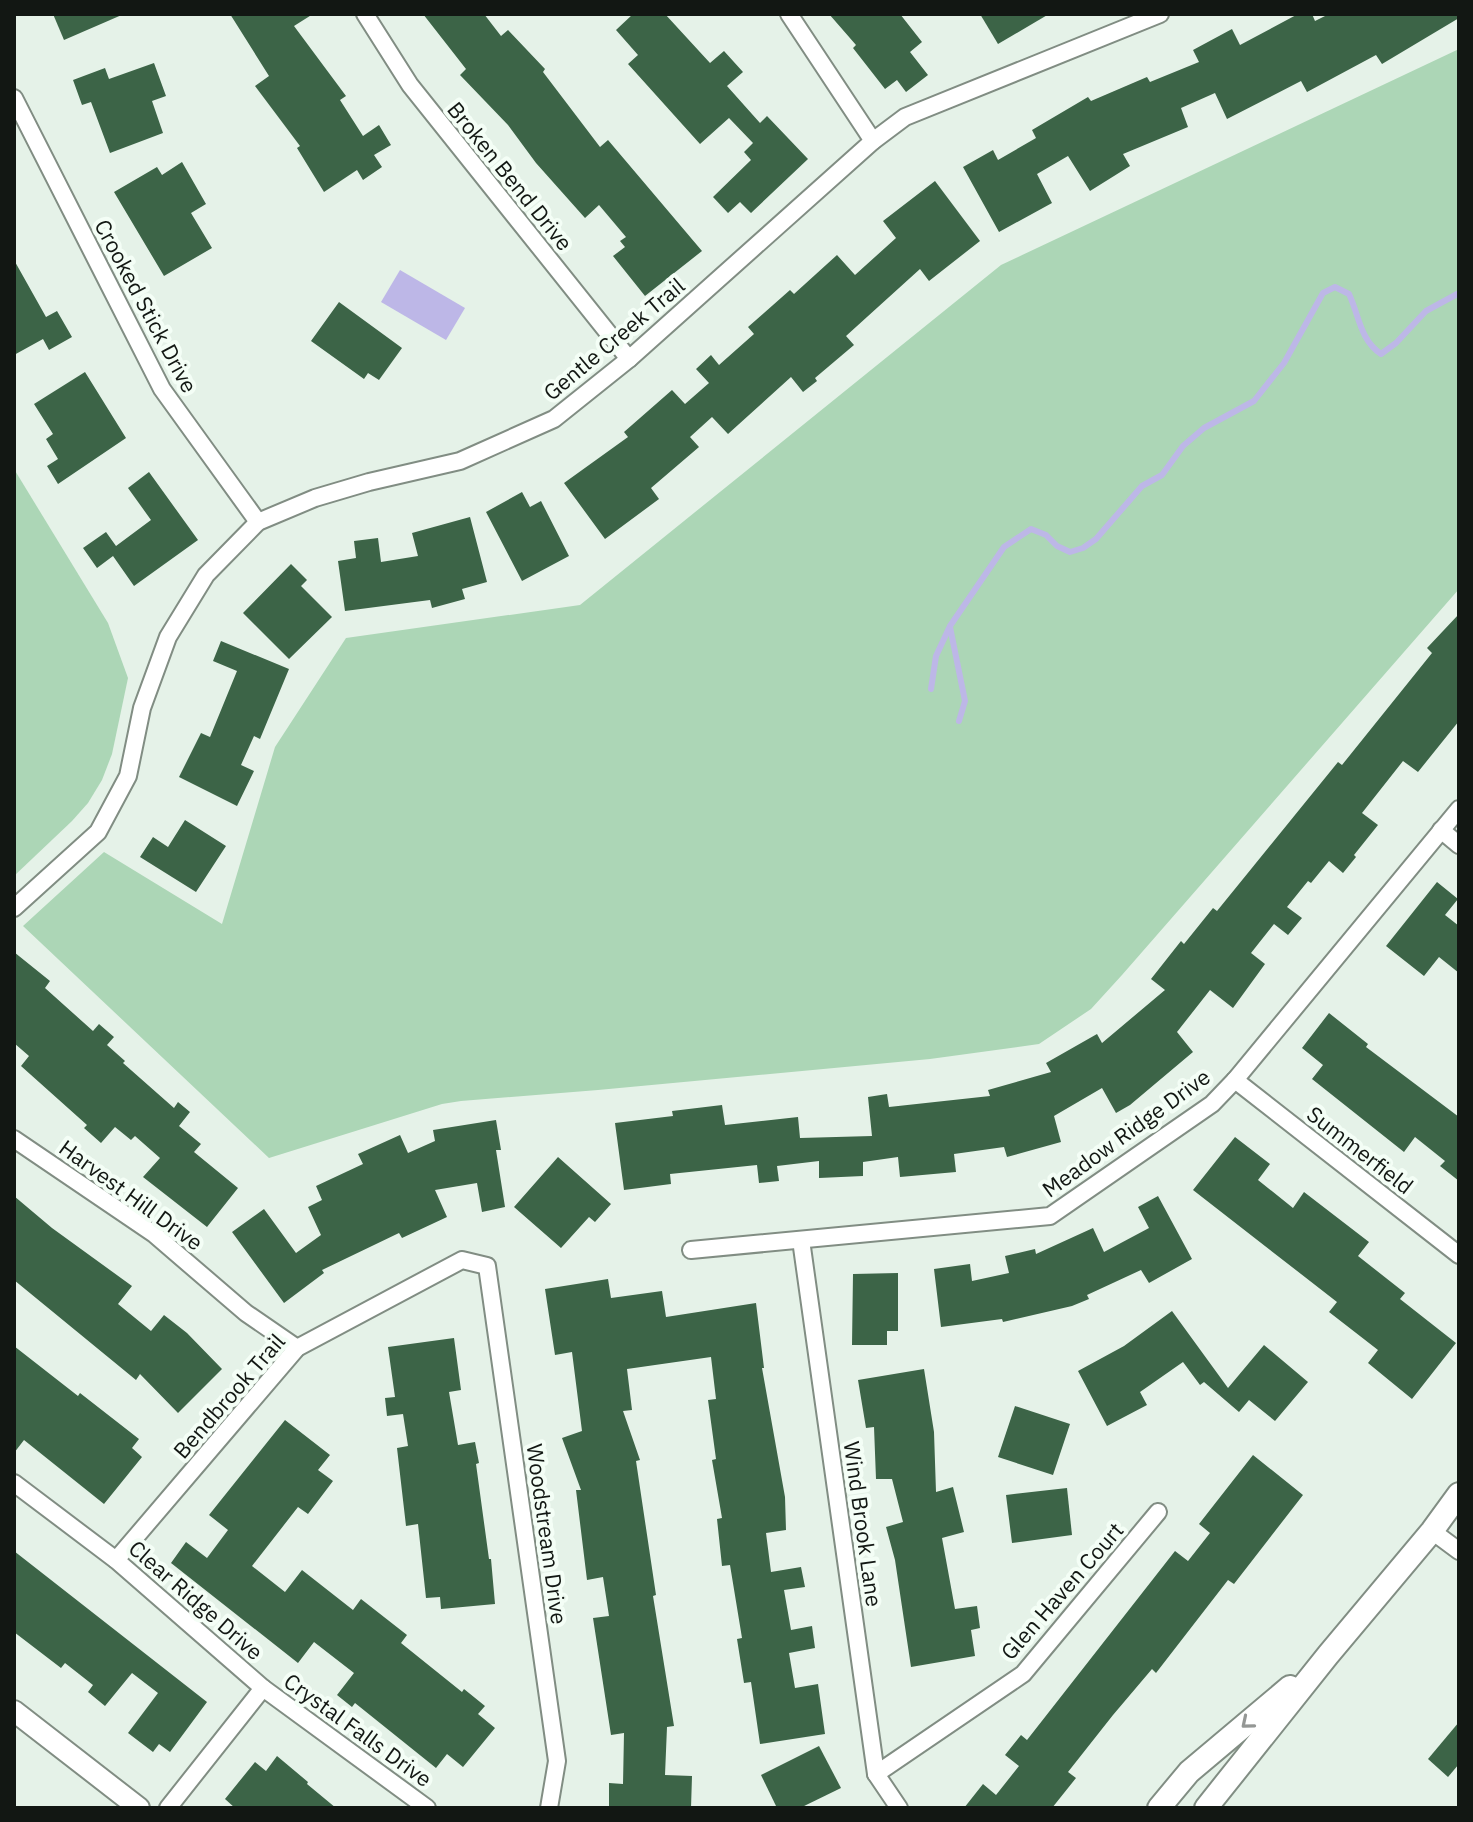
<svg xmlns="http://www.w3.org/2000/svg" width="1473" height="1822" viewBox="0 0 1473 1822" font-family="'IBM Plex Sans',sans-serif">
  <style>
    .green { fill: #acd6b6 }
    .water { fill: #bdb7e7 }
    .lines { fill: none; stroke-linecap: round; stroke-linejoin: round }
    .stream { stroke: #bdb7e7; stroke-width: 6 }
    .building { fill: #3c6447 }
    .minor-casing { stroke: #818d83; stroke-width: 20 }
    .tertiary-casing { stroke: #818d83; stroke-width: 24 }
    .secondary-casing { stroke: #818d83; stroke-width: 26 }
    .minor { stroke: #fff; stroke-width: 16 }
    .tertiary { stroke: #fff; stroke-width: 20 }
    .secondary { stroke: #fff; stroke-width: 22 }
    .oneway { stroke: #949795 }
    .labels { text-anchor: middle; stroke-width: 8; stroke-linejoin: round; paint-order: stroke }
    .street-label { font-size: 22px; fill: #121713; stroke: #f4fef6 }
  </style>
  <rect width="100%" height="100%" fill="#e5f2e8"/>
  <g class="green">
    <polygon points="1459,49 1459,589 1122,975 1091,1009 1039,1044 930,1059 598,1090 461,1101 442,1104 269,1158 23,926 104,852 222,924 275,747 346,638 580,605 1001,265"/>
    <polygon points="14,469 108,623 128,678 112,754 102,780 88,803 72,821 14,876"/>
  </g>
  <polygon class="water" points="400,270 465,308 446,340 381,302"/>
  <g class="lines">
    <g class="stream">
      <polyline points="950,627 965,701 959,721"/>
      <path d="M931,689L936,656L950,626L1004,547L1031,529L1046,535L1057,546L1070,552L1083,548L1096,539L1142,486L1162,475L1183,446L1204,428L1254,401L1284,363L1323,293L1335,287L1349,294C1359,315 1360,340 1381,354L1396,343L1426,311L1459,293"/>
    </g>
  </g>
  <g class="building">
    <polygon points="53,14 124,14 64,40"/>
    <polygon points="230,14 313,14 294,26 346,96 340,100 363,136 379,125 391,145 374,155 382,167 363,180 357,170 324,192 297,148 300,146 255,86 269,76"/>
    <polygon points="423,14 484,14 501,36 508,30 545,69 543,72 600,147 608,140 702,251 645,296 613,256 625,247 620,241 626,237 599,205 585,218 536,163 508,125 460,75 466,69"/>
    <polygon points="633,14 665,14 710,63 724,51 743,72 727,86 760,123 767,116 808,159 751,213 740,202 728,213 713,197 751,160 744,152 753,143 729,118 700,144 628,64 638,55 616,30"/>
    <polygon points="829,14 900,14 922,42 910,52 928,75 906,92 897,80 885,89 853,48 856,45"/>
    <polygon points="980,14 1049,14 998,44"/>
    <polygon points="1298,14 1312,14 1315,21 1329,14 1459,14 1459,18 1382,64 1376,55 1307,92 1301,81 1227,119 1215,93 1181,108 1188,127 1123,154 1130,166 1090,191 1068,156 1037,174 1052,203 999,232 963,167 993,150 998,160 1036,138 1032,130 1088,97 1091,101 1147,77 1150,82 1199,62 1193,50 1232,29 1240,45"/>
    <polygon points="154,63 166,96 152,101 163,133 110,153 91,102 82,105 73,80 105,68 109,79"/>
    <polygon points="182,162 206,204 191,213 212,248 164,276 114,192 157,167 162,175"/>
    <polygon points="935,181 980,241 929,281 920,269 846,336 854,345 815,378 817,381 803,392 791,377 728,434 712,417 690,437 699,447 651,488 659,499 605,539 564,483 628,437 624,432 672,390 685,404 709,383 696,369 711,355 719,365 754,334 748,327 790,290 794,294 837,255 855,275 896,238 883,221"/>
    <polygon points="14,260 46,317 57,311 72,337 49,350 43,339 14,355"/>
    <polygon points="339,302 402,348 379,380 368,373 364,379 311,341"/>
    <polygon points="85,372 126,438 58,484 47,466 58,459 46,439 53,434 34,404"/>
    <polygon points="149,472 198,540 134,586 113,556 97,568 83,548 106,532 116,546 151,520 128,488"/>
    <polygon points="522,492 530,507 541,501 569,556 522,581 486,512"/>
    <polygon points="470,517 487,582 462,589 465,599 432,608 430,600 345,611 338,561 356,558 354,541 378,538 381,562 418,556 412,533"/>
    <polygon points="291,564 307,580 301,586 332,617 289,659 243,613"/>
    <polygon points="1459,614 1459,721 1418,772 1403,761 1362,813 1378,825 1354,855 1356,857 1343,873 1329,861 1311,883 1308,881 1287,907 1302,918 1288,935 1274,924 1251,953 1265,964 1233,1008 1210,990 1177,1032 1193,1052 1130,1105 1116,1113 1102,1088 1054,1116 1061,1142 1007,1157 1004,1147 954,1154 956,1172 900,1177 898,1157 863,1162 863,1176 819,1178 819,1161 777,1166 779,1181 759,1183 757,1165 670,1174 671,1184 624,1190 615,1123 673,1116 672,1111 722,1105 725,1125 798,1117 800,1138 872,1136 868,1097 887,1094 889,1107 990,1096 988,1090 1051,1072 1046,1063 1097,1034 1102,1043 1165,990 1151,979 1181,941 1184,944 1213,908 1217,911 1338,762 1342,765 1432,653 1427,648"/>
    <polygon points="221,641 289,669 260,739 254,736 241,765 254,771 237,806 179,777 201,733 210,737 237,671 213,661"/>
    <polygon points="185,820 226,846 196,892 140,857 153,837 168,847"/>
    <polygon points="1437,882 1458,899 1445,915 1459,926 1459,973 1439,957 1424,976 1386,946"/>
    <polygon points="14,952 50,981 45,988 93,1031 99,1024 114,1037 107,1045 125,1061 123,1063 174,1108 178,1102 190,1112 179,1126 201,1144 194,1152 238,1188 207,1227 143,1177 160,1158 135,1136 131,1140 115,1127 101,1143 84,1128 87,1125 21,1066 29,1056 14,1043"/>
    <polygon points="1329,1013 1368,1044 1366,1047 1459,1117 1459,1181 1440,1166 1445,1161 1415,1137 1404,1152 1312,1079 1323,1065 1302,1048"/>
    <polygon points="496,1120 501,1150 496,1150 505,1207 482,1212 477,1183 435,1190 447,1217 402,1238 399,1233 322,1270 324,1273 284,1303 232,1232 264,1209 296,1253 321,1235 308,1207 322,1200 316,1186 363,1164 358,1154 400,1135 408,1153 435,1141 433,1130"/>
    <polygon points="1235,1137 1270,1164 1258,1180 1293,1208 1304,1192 1369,1242 1358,1256 1405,1293 1400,1299 1456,1343 1412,1399 1368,1363 1378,1350 1329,1312 1337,1302 1193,1190"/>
    <polygon points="558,1157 611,1204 595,1222 589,1217 561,1248 514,1207"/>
    <polygon points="14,1196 52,1228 132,1286 118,1304 151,1331 164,1315 187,1333 222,1369 178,1413 140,1374 136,1380 14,1280"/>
    <polygon points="1158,1196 1192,1259 1149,1283 1141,1270 1087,1295 1089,1299 1072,1306 1003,1322 1002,1319 941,1327 934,1269 970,1264 972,1281 1009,1273 1005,1256 1035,1249 1036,1254 1093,1228 1104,1252 1149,1228 1138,1207"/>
    <polygon points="898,1273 898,1331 887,1331 887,1345 852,1345 853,1274"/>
    <polygon points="608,1279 611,1298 662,1291 666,1317 756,1303 764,1368 762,1368 785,1497 786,1530 766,1533 771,1572 801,1567 805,1587 784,1590 791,1630 812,1626 815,1648 789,1653 795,1688 818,1684 825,1734 760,1744 751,1682 744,1683 737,1639 742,1638 730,1565 722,1566 717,1519 722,1518 712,1460 716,1459 708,1400 716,1399 711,1357 627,1369 632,1410 623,1411 640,1460 636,1461 656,1595 653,1596 674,1726 667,1727 665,1775 692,1776 691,1808 609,1807 609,1783 623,1784 624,1733 611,1735 593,1618 609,1616 603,1577 587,1580 576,1490 581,1490 562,1438 582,1431 572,1352 555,1355 545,1289"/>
    <polygon points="1172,1311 1228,1388 1264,1345 1308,1382 1275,1421 1249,1400 1239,1412 1204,1382 1200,1385 1183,1362 1140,1392 1147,1405 1107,1426 1078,1371 1124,1346"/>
    <polygon points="454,1338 461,1390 449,1392 458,1445 475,1442 479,1463 476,1464 489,1559 491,1559 495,1604 441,1609 440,1597 426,1598 418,1524 406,1526 397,1448 408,1446 403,1414 387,1416 385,1398 395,1397 388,1347"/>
    <polygon points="14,1346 78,1396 80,1393 139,1439 132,1448 142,1457 104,1504 24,1440 14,1453"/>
    <polygon points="924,1369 934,1432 936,1492 953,1487 964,1532 942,1538 955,1609 977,1606 980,1628 971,1630 975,1656 911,1667 895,1560 886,1527 903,1522 892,1479 876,1479 874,1427 866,1428 858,1380"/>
    <polygon points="1015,1406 1070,1424 1053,1475 998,1457"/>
    <polygon points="285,1420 330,1455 318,1470 333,1481 308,1514 298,1507 252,1566 285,1592 302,1570 353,1610 361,1599 407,1635 401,1643 462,1692 464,1689 485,1706 478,1714 495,1728 463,1767 447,1754 436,1768 355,1703 352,1707 337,1695 354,1673 314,1642 298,1663 171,1563 186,1542 207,1558 228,1530 209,1515"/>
    <polygon points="1253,1455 1303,1495 1234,1584 1228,1580 1156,1673 1152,1669 1113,1715 1068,1772 1076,1778 1052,1808 964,1808 983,1784 996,1795 1019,1766 1005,1755 1021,1735 1027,1740 1175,1551 1188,1561 1210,1533 1199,1524"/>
    <polygon points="1067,1488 1072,1535 1012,1543 1006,1495"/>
    <polygon points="14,1551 207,1702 170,1752 159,1744 153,1752 128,1733 158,1693 132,1673 105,1706 88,1692 93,1685 65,1663 61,1668 14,1632"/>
    <polygon points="1459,1722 1459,1764 1448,1777 1428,1759"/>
    <polygon points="819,1746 841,1788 800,1808 777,1808 761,1775"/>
    <polygon points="277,1756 308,1782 307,1784 336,1808 235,1808 225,1799 255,1762 266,1771"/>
  </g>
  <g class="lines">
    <defs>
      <g id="minor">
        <polyline points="365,14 410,85 629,359"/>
        <polyline points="789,14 873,141"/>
        <polyline points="14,98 162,389 258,522"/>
        <polyline points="1441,830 1459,845"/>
        <polyline points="14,908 98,832 128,776 142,708 168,637 206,575 258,522 315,498 369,482 460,461 554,419 629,359 873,141 905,117 1160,14"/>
        <polyline points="1235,1080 1459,1255"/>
        <polyline points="14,1139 154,1234 246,1313 297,1348"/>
        <polyline points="801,1240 876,1774 899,1808"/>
        <polyline points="691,1250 1050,1216 1212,1104 1235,1080 1459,809"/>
        <polyline points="14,1483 116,1560 263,1688 168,1808"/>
        <polyline points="1432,1531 1459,1551"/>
        <polyline points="116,1560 297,1348 462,1260 487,1266 557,1761 549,1808"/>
        <polyline points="263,1688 427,1808"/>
        <polyline points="876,1774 1023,1674 1158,1512"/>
      </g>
      <polyline id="tertiary" points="14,1711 139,1808"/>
      <g id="secondary">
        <polyline points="1159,1808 1189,1772 1290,1687"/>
        <polyline points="1206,1808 1328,1655 1432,1531 1459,1494"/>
      </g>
    </defs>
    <use href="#minor" class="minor-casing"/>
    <use href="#tertiary" class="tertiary-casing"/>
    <use href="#secondary" class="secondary-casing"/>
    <use href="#minor" class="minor"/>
    <use href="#tertiary" class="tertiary"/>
    <use href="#secondary" class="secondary"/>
  </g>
  <defs><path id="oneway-chevron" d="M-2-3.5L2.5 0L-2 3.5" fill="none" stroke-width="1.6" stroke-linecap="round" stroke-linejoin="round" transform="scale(2)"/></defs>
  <use class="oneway" href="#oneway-chevron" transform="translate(1247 1723) rotate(140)"/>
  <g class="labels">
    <g class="street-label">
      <text transform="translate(510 176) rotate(51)" y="8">Broken Bend Drive</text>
      <text transform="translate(146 306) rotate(62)" y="8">Crooked Stick Drive</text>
      <text transform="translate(614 339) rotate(-40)" y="8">Gentle Creek Trail</text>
      <text transform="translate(1126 1133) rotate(-36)" y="8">Meadow Ridge Drive</text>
      <text transform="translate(1360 1150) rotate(38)" y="8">Summerfield</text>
      <text transform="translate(131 1195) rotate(36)" y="8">Harvest Hill Drive</text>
      <text transform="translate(229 1396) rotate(-49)" y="8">Bendbrook Trail</text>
      <text transform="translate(863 1524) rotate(82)" y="8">Wind Brook Lane</text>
      <text transform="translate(547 1534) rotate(82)" y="8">Woodstream Drive</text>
      <text transform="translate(1062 1591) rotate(-49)" y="8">Glen Haven Court</text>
      <text transform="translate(196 1600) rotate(41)" y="8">Clear Ridge Drive</text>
      <text transform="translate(358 1730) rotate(36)" y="8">Crystal Falls Drive</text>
    </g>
  </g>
  <rect width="1473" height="1822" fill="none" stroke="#121713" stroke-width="32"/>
</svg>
